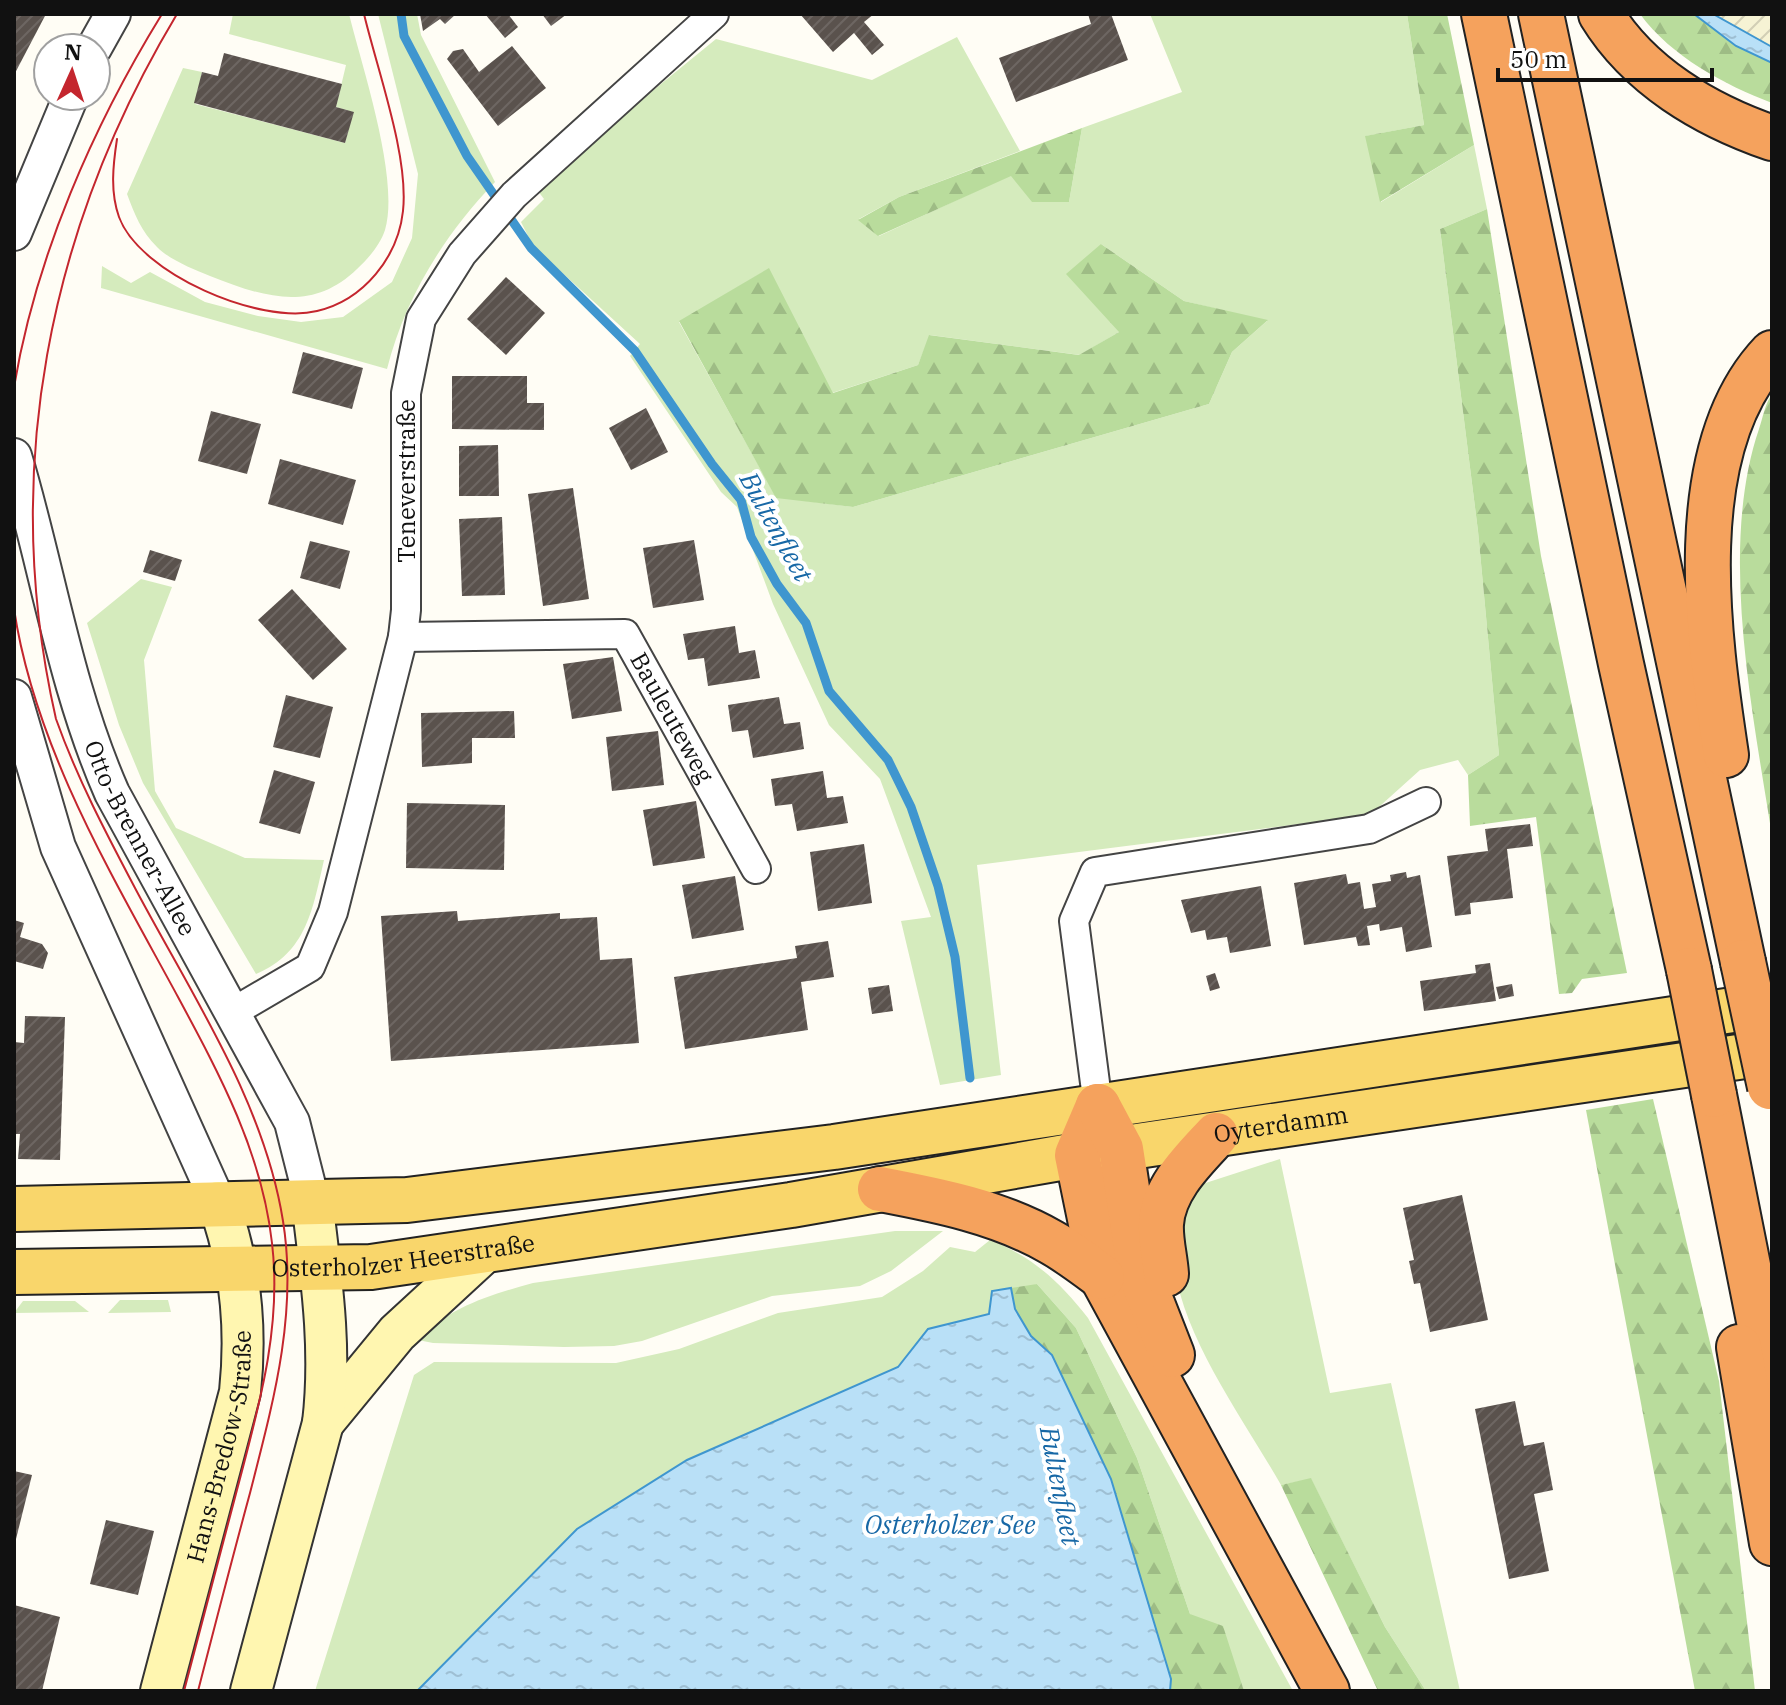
<svg xmlns="http://www.w3.org/2000/svg" width="1786" height="1705" viewBox="0 0 1786 1705" font-family="'IBM Plex Serif',serif">
  <style>
    .farmland { fill: url(#farmland-furrows) }
    .grass { fill: #d5ebbd; fill-rule: evenodd }
    .forest { fill: url(#forest-firs) }
    .water { fill: url(#water-ripples); stroke: #3f96cf; stroke-width: 2 }
    .lines { fill: none; stroke-linecap: round; stroke-linejoin: round }
    .stream { stroke: #3f96cf; stroke-width: 9 }
    .building { fill: url(#building-hatch) }
    .minor-casing { stroke: #444; stroke-width: 32 }
    .tertiary-casing { stroke: #444; stroke-width: 38 }
    .secondary-casing { stroke: #333; stroke-width: 44 }
    .primary-casing { stroke: #222; stroke-width: 48 }
    .motorway-casing { stroke: #222; stroke-width: 48 }
    .minor { stroke: #fff; stroke-width: 28 }
    .tertiary { stroke: #fff; stroke-width: 34 }
    .secondary { stroke: #fff6b0; stroke-width: 40 }
    .primary { stroke: #f9d66b; stroke-width: 44 }
    .motorway { stroke: #f5a25d; stroke-width: 44 }
    .tram { stroke: #c4262e; stroke-width: 2 }
    .motorway-bridge-casing { stroke: #222; stroke-width: 48; stroke-linecap: butt }
    .motorway-bridge { stroke: #f5a25d; stroke-width: 44 }
    .labels { text-anchor: middle; stroke-width: 8; stroke-linejoin: round; paint-order: stroke }
    .street-label { font-size: 24px; fill: #111; stroke: #fff }
    .water-label { font-size: 26px; font-style: italic; fill: #1768a6; stroke: #fff }
  </style>
  <defs>
    <pattern id="farmland-furrows" width="10" height="10" patternUnits="userSpaceOnUse" patternTransform="scale(2)"><rect width="10" height="10" fill="#f6f3d4"/><path d="M-1 1l2-2M0 10L10 0M9 11l2-2" fill="none" stroke="#d2cfb5"/></pattern>
    <pattern id="forest-firs" width="22" height="20" patternUnits="userSpaceOnUse" patternTransform="scale(2)"><rect width="22" height="20" fill="#b9dc9c"/><path d="M5 1l3.5 6h-7zM16 11l3.5 6h-7z" fill="#9ebc85"/></pattern>
    <pattern id="water-ripples" width="26" height="14" patternUnits="userSpaceOnUse" patternTransform="scale(2)"><rect width="26" height="14" fill="#b9e0f7"/><path d="M2 4q2-2 4 0t4 0M15 11q2-2 4 0t4 0" fill="none" stroke="#9ebfd3"/></pattern>
    <pattern id="building-hatch" width="6" height="6" patternUnits="userSpaceOnUse" patternTransform="scale(2)"><rect width="6" height="6" fill="#5a524d"/><path d="M-1 1l2-2M0 6l6-6M5 7l2-2" fill="none" stroke="#6d6662"/></pattern>
  </defs>
  <rect width="100%" height="100%" fill="#fffdf5"/>
  <polygon class="farmland" points="1713,14 1772,14 1772,47 1716,17"/>
  <g class="grass">
    <path d="M233,14H349C362,67 400,179 385,230C380,245 368,259 357,269C312,313 263,297 210,276C193,269 170,260 157,247C141,231 135,215 127,194L183,68L202,72L195,104L345,143L353,112L336,107L346,65L229,34Z"/>
    <path d="M378,14H417L421,35L495,182C444,235 405,298 387,369L101,288L102,266L131,283L150,272L205,302L258,316L301,322L343,317L392,282L412,238L418,174Z"/>
    <path d="M1150,14H1407L1424,125L1366,136L1381,202L1474,145L1487,209L1440,229L1478,531L1499,755L1468,775L1458,760L1420,770L1370,815L977,865L1001,1075L940,1085L901,921L931,917L880,779L829,725L773,604L737,507L721,492L630,356L640,344L533,246L521,222L544,199L538,191L607,128L716,39L872,80L957,37L1020,151L899,197L859,219L879,236L1011,175L1069,202L1082,128L1182,92ZM1101,244L1184,301L1267,321L1232,352L1209,404L853,507L776,497L679,322L768,269L832,393L918,365L930,335L1080,355L1119,332Z"/>
    <path d="M141,579L172,587L144,660L155,791L176,828L245,858L324,860C313,908 307,953 256,974L143,783L119,725L87,623Z"/>
    <path d="M1280,1159L1330,1393L1391,1383L1460,1691H1426L1385,1627L1311,1479L1281,1485C1246,1423 1183,1338 1175,1268C1173,1244 1183,1213 1187,1189Z"/>
    <path d="M895,1231H943L891,1271L860,1286L772,1296L642,1341L614,1346L564,1347L433,1343L418,1340C449,1307 490,1295 533,1283Z"/>
    <path d="M990,1240C1033,1257 1060,1282 1088,1318L1293,1691H1244L1236,1671L1190,1614L1137,1458L1076,1328L1037,1284L993,1305L989,1314L928,1329L898,1367L687,1460L577,1529L417,1691H315L414,1375L434,1362L616,1363L679,1349L778,1313L882,1297L923,1271L950,1247L975,1252Z"/>
    <polygon points="120,1300 168,1300 171,1312 108,1313"/>
    <polygon points="23,1301 75,1301 89,1312 14,1313"/>
  </g>
  <g class="forest">
    <polygon points="1407,14 1447,14 1474,145 1380,202 1365,136 1424,125"/>
    <path d="M1640,14H1694L1736,46L1772,63V103C1723,84 1672,57 1640,14Z"/>
    <polygon points="1082,128 1069,202 1032,202 1011,176 878,236 858,220 899,197"/>
    <polygon points="1487,209 1541,556 1627,973 1582,979 1572,993 1559,994 1536,817 1470,826 1468,775 1499,755 1478,531 1440,229"/>
    <polygon points="1101,244 1184,301 1268,320 1232,352 1209,404 853,507 776,498 679,321 769,268 833,393 918,365 929,335 1079,355 1119,332 1066,274"/>
    <path d="M1772,394V836C1753,713 1718,549 1759,429C1763,417 1765,404 1772,394Z"/>
    <polygon points="1653,1099 1719,1381 1755,1691 1695,1691 1586,1110"/>
    <polygon points="1037,1284 1076,1328 1137,1458 1190,1614 1223,1626 1244,1691 1170,1691 1171,1679 1111,1479 1052,1355 1031,1336 1015,1309 1011,1288"/>
    <polygon points="1311,1478 1385,1627 1426,1691 1378,1691 1281,1485"/>
  </g>
  <g class="water">
    <polygon points="1694,14 1713,14 1772,47 1772,63 1736,46"/>
    <polygon points="1011,1288 1015,1309 1031,1336 1052,1355 1111,1479 1171,1679 1170,1691 417,1691 577,1529 687,1460 898,1367 928,1329 989,1314 992,1291"/>
  </g>
  <g class="lines">
    <polyline class="stream" points="401,14 404,36 467,156 531,248 635,351 712,464 741,500 751,537 777,584 806,623 829,691 888,760 911,807 938,886 955,957 970,1078"/>
  </g>
  <g class="building">
    <polygon points="14,14 46,14 14,75"/>
    <polygon points="420,14 456,14 445,24 440,19 423,31"/>
    <polygon points="485,14 508,14 518,27 505,38"/>
    <polygon points="542,14 567,14 551,26"/>
    <polygon points="800,14 874,14 864,22 884,45 872,55 854,33 833,52"/>
    <polygon points="1088,14 1111,14 1128,60 1016,102 999,58 1091,24"/>
    <polygon points="512,46 546,88 498,126 447,59 453,51 463,49 479,72"/>
    <polygon points="224,53 342,84 336,107 354,112 345,143 194,103 202,72 218,76"/>
    <polygon points="506,277 545,313 506,355 467,319"/>
    <polygon points="303,352 363,368 352,409 292,393"/>
    <polygon points="452,376 527,376 527,403 544,403 544,430 452,429"/>
    <polygon points="646,408 668,452 631,470 609,428"/>
    <polygon points="211,411 261,424 247,474 198,461"/>
    <polygon points="498,445 499,496 459,496 459,446"/>
    <polygon points="280,459 356,480 343,525 268,504"/>
    <polygon points="573,488 589,599 543,606 528,494"/>
    <polygon points="502,517 505,595 462,596 459,519"/>
    <polygon points="694,540 704,600 653,608 643,548"/>
    <polygon points="310,541 350,551 340,589 300,578"/>
    <polygon points="150,550 182,560 175,581 143,572"/>
    <polygon points="292,589 347,649 313,680 258,620"/>
    <polygon points="735,626 739,653 755,650 760,678 708,686 704,658 688,660 683,634"/>
    <polygon points="613,657 622,711 572,719 563,664"/>
    <polygon points="286,695 333,707 320,758 273,747"/>
    <polygon points="779,697 784,724 800,722 804,749 753,758 748,730 732,732 728,705"/>
    <polygon points="514,711 515,738 472,738 472,763 422,767 421,713"/>
    <polygon points="658,731 664,785 612,791 606,737"/>
    <polygon points="274,770 315,782 300,834 259,823"/>
    <polygon points="823,771 827,798 843,796 848,823 797,831 792,804 775,806 771,779"/>
    <polygon points="696,801 705,858 653,866 643,810"/>
    <polygon points="407,803 505,805 504,870 406,868"/>
    <polygon points="1530,824 1533,846 1507,849 1513,898 1470,903 1471,914 1455,916 1447,856 1488,851 1485,829"/>
    <polygon points="864,844 872,903 818,911 810,852"/>
    <polygon points="1406,872 1407,878 1420,875 1432,947 1406,952 1402,927 1380,931 1379,924 1367,926 1370,945 1358,946 1356,937 1304,945 1294,883 1346,874 1348,884 1360,882 1364,909 1376,907 1372,884 1391,881 1390,875"/>
    <polygon points="735,876 744,930 692,939 682,885"/>
    <polygon points="1261,886 1271,946 1230,953 1227,937 1207,940 1205,930 1191,933 1181,900"/>
    <polygon points="457,911 458,921 560,913 560,919 597,917 600,960 632,958 639,1043 391,1061 381,916"/>
    <polygon points="14,920 24,923 20,937 42,944 48,953 43,969 14,961"/>
    <polygon points="828,941 834,977 801,982 808,1030 685,1049 674,977 797,958 795,946"/>
    <polygon points="1490,963 1496,1001 1424,1011 1420,981 1476,973 1475,965"/>
    <polygon points="1215,973 1220,988 1210,991 1206,976"/>
    <polygon points="1512,984 1514,996 1499,999 1496,987"/>
    <polygon points="889,985 893,1011 872,1014 868,988"/>
    <polygon points="25,1016 65,1017 60,1160 18,1159 20,1134 14,1134 14,1042 24,1043"/>
    <polygon points="1462,1195 1488,1320 1430,1332 1420,1283 1414,1284 1409,1261 1414,1260 1403,1208"/>
    <polygon points="1515,1401 1524,1446 1544,1442 1553,1490 1534,1494 1549,1571 1509,1579 1475,1409"/>
    <polygon points="14,1471 32,1475 15,1543 14,1543"/>
    <polygon points="106,1520 154,1531 138,1595 90,1584"/>
    <polygon points="14,1605 60,1617 42,1691 14,1691"/>
  </g>
  <g class="lines">
    <defs>
      <g id="minor">
        <path id="s1" d="M403,637L625,634L756,869"/>
        <polyline points="233,1012 310,967 333,912 403,637 406,610 406,393 421,319 462,254 514,195 714,14"/>
        <polyline points="1098,1106 1074,921 1095,872 1369,829 1426,802"/>
      </g>
      <g id="tertiary">
        <polyline points="94,48 113,14"/>
        <polyline points="14,233 71,96"/>
        <path id="s2" d="M14,456C48,569 64,684 112,793L292,1122L312,1201"/>
        <polyline points="14,697 58,847 218,1202"/>
      </g>
      <g id="secondary">
        <polyline points="323,1423 397,1333 486,1251"/>
        <path id="s3" d="M161,1691L240,1392C247,1326 241,1265 218,1202"/>
        <path d="M251,1691L323,1423C332,1348 321,1276 312,1201"/>
      </g>
      <g id="primary">
        <polyline points="14,1209 407,1200 834,1147 1772,1004"/>
        <path id="s4" d="M14,1272L371,1267L791,1205L1077,1155L1772,1052"/>
      </g>
      <g id="motorway">
        <polyline points="1484,14 1621,664 1689,970"/>
        <polyline points="1541,14 1743,962"/>
        <path d="M1601,14C1639,76 1705,115 1772,138"/>
        <path d="M1726,755C1708,636 1681,449 1772,353"/>
        <polyline points="1714,1095 1772,1386"/>
        <polyline points="1098,1106 1077,1155 1102,1277 1327,1691"/>
        <polyline points="1098,1106 1121,1149 1140,1273 1172,1355"/>
        <path d="M880,1189C938,1200 999,1212 1051,1242C1069,1252 1086,1265 1102,1277"/>
        <path d="M1166,1274C1165,1258 1160,1240 1161,1224C1163,1188 1194,1159 1216,1135"/>
        <polyline points="1739,1347 1772,1543"/>
      </g>
    </defs>
    <use href="#minor" class="minor-casing"/>
    <use href="#tertiary" class="tertiary-casing"/>
    <use href="#secondary" class="secondary-casing"/>
    <use href="#primary" class="primary-casing"/>
    <use href="#motorway" class="motorway-casing"/>
    <use href="#minor" class="minor"/>
    <use href="#tertiary" class="tertiary"/>
    <use href="#secondary" class="secondary"/>
    <use href="#primary" class="primary"/>
    <use href="#motorway" class="motorway"/>
    <g class="tram">
      <path d="M177,14C48,229 0,473 56,719C77,778 106,833 135,888C191,994 264,1101 283,1221C298,1314 273,1403 250,1493C232,1559 215,1625 198,1691"/>
      <path d="M117,139C113,165 110,192 119,217C140,274 260,325 317,311C364,300 398,257 403,211C409,156 377,69 364,14"/>
      <path d="M14,387C36,256 93,126 162,14"/>
      <path d="M14,609C35,748 112,875 178,997C220,1075 262,1153 272,1243C282,1327 259,1406 238,1486C220,1555 202,1623 184,1691"/>
    </g>
    <defs>
      <g id="motorway-bridge">
        <polyline points="1743,962 1770,1087"/>
        <polyline points="1689,970 1714,1095"/>
      </g>
    </defs>
    <use href="#motorway-bridge" class="motorway-bridge-casing"/>
    <use href="#motorway-bridge" class="motorway-bridge"/>
  </g>
  <g class="labels">
    <g class="street-label">
      <text transform="translate(407 481) rotate(-90)" y="8">Teneverstraße</text>
      <text dy="8" stroke="none"><textPath href="#s1" startOffset="318">Bauleuteweg</textPath></text>
      <text dy="8" stroke="none"><textPath href="#s2" startOffset="404">Otto-Brenner-Allee</textPath></text>
      <text dy="8" stroke="none"><textPath href="#s4" startOffset="1278">Oyterdamm</textPath></text>
      <text dy="8" stroke="none"><textPath href="#s4" startOffset="390">Osterholzer Heerstraße</textPath></text>
      <text dy="8" stroke="none"><textPath href="#s3" startOffset="252">Hans-Bredow-Straße</textPath></text>
    </g>
    <g class="water-label">
      <text transform="translate(776 527) rotate(61)" y="9">Bultenfleet</text>
      <text transform="translate(1060 1486) rotate(79)" y="9">Bultenfleet</text>
      <text x="950" y="1534">Osterholzer See</text>
    </g>
  </g>
  <rect width="1786" height="1705" fill="none" stroke="#111111" stroke-width="32"/>
  <g transform="translate(72 72) rotate(3)"><circle r="38" fill="#ffffff" stroke="#a0a0a0" stroke-width="2"/>
  <path d="M0-6L14 30L0 20L-14 30Z" fill="#c4262e"/>
  <text y="-12" font-size="22" font-weight="bold" text-anchor="middle" fill="#111111">N</text>
  </g>
  <path d="M1498 68v12h214v-12" fill="none" stroke="#111111" stroke-width="4"/>
  <text x="1510" y="68" font-size="24" fill="#111111" stroke="#ffffff" stroke-width="6" paint-order="stroke">50 m</text>
</svg>
